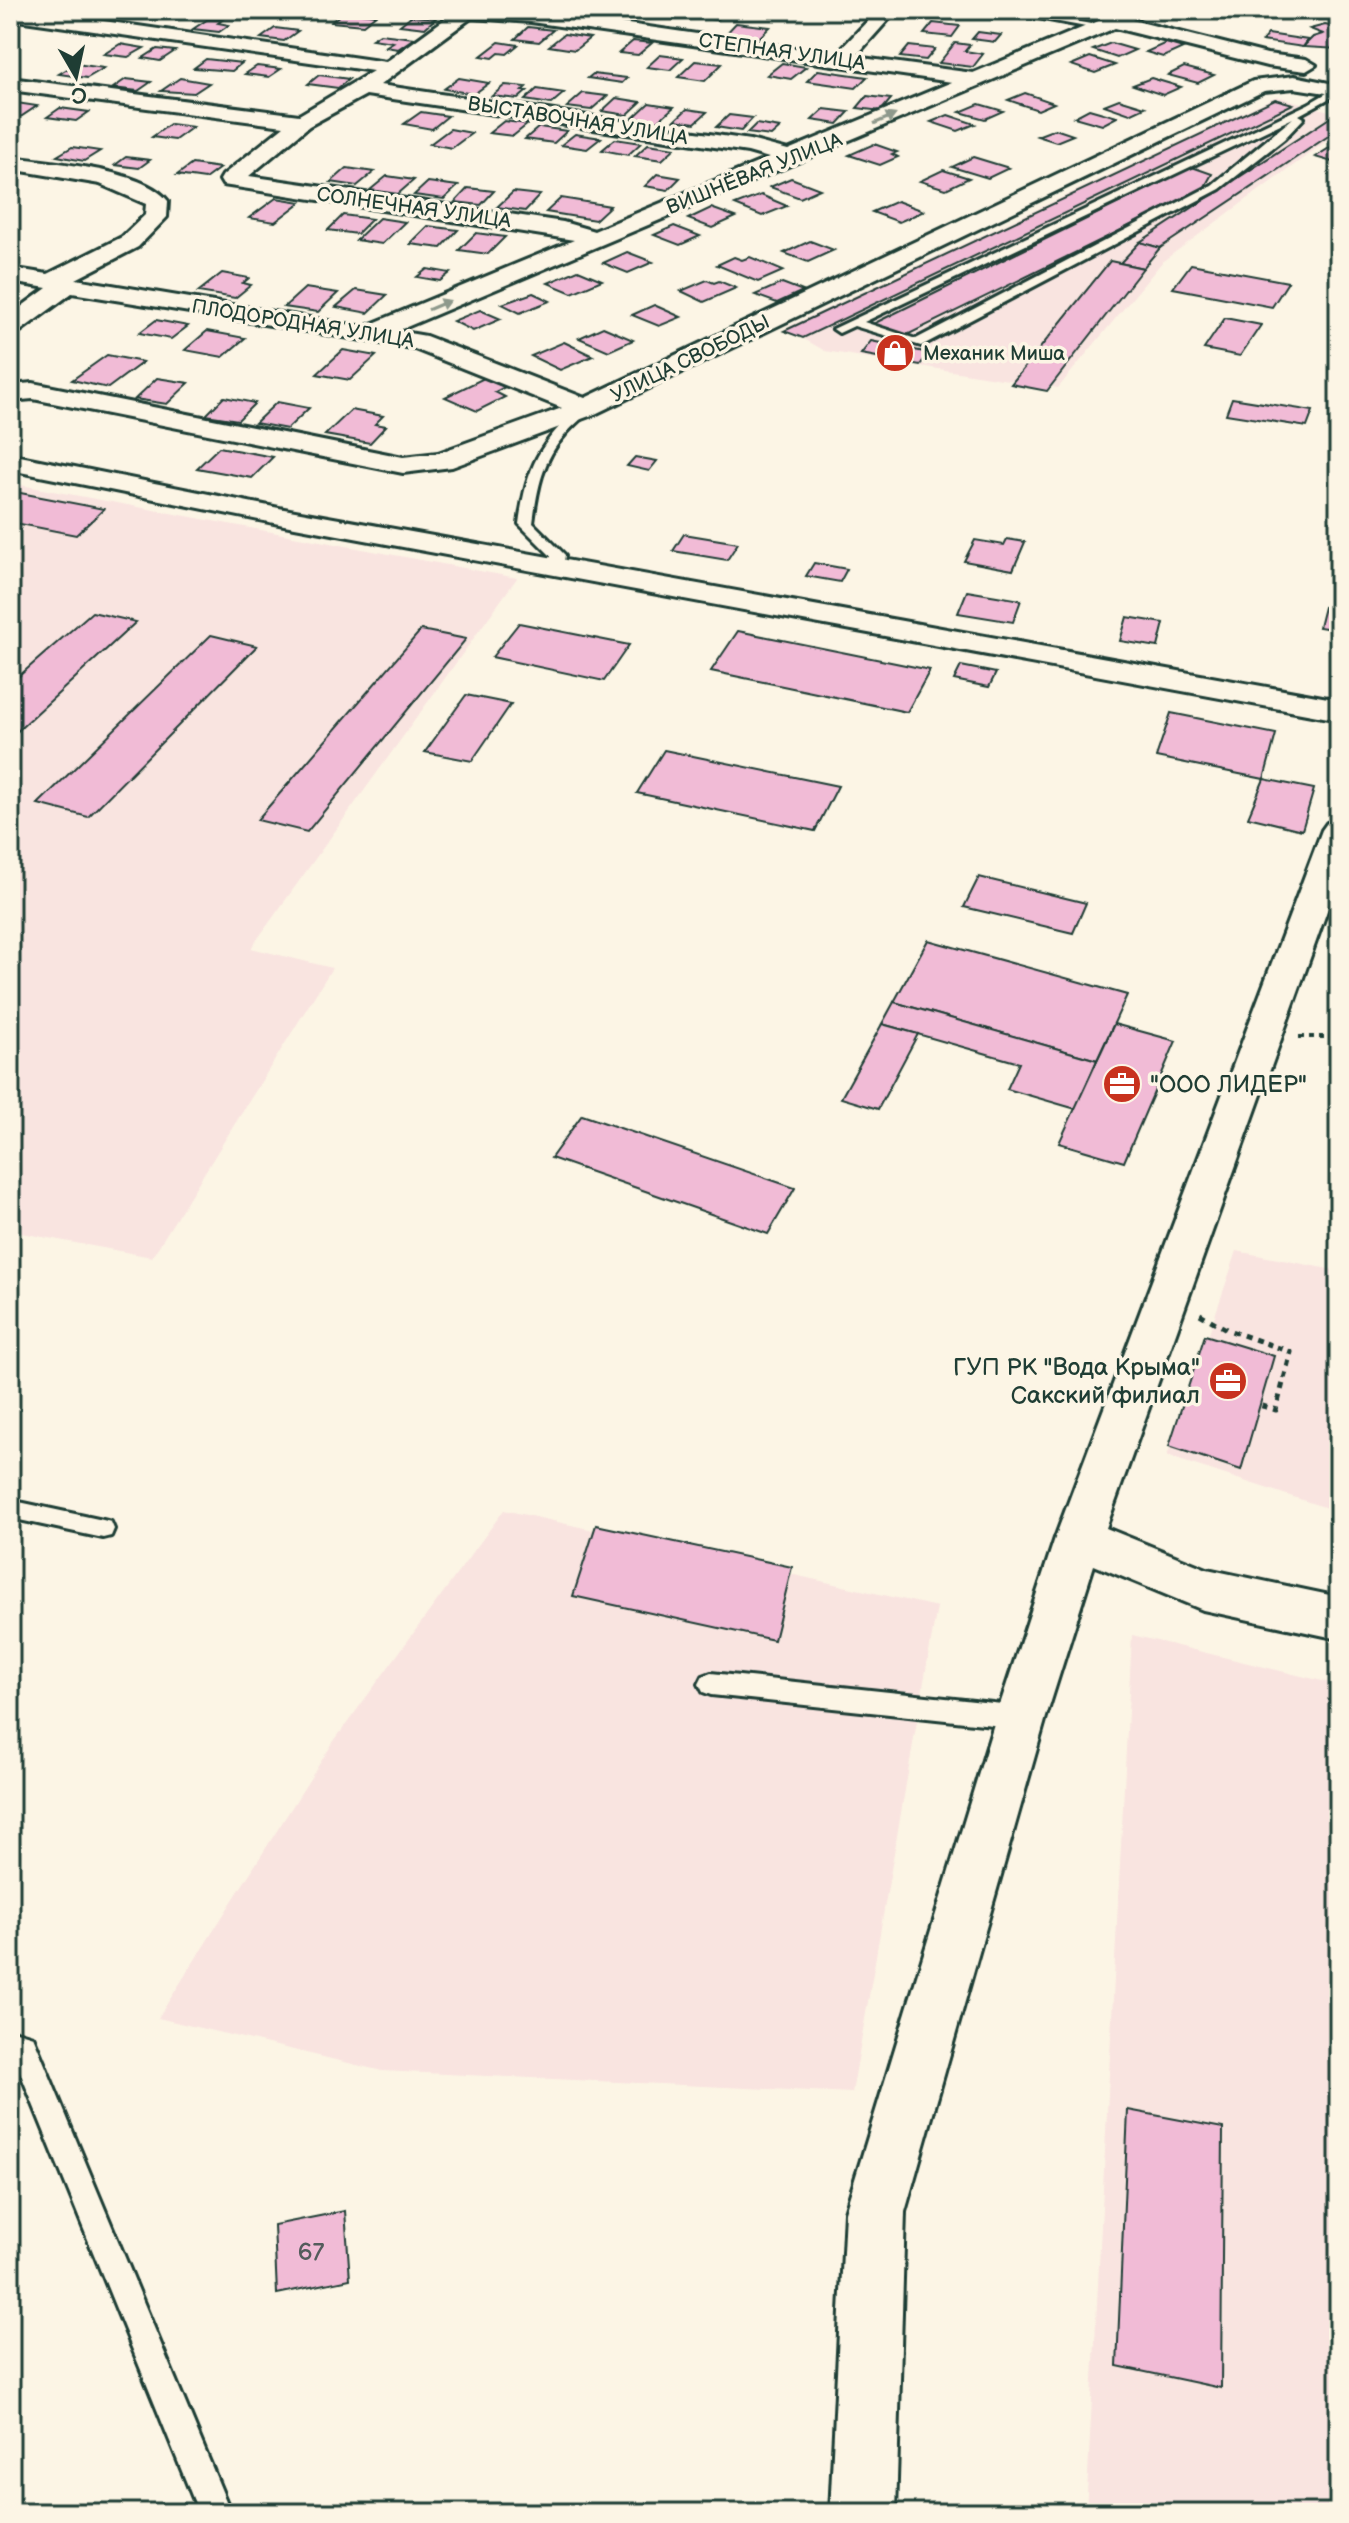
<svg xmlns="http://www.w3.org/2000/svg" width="1349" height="2523" viewBox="0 0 1349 2523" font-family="'Balsamiq Sans',sans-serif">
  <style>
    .built { fill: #f9e4e0 }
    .building { fill: #f1bbd6; stroke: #1f3d34; stroke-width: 2 }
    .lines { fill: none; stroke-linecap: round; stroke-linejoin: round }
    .lane-casing { stroke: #1f3d34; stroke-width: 6 }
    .street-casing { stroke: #1f3d34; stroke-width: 6 }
    .path-far1 { stroke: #1f3d34; stroke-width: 4; stroke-dasharray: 5 5; stroke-linecap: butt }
    .path { stroke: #1f3d34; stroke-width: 5; stroke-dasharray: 6 6; stroke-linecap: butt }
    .lane { fill: #fcf5e5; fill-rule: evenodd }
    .street { fill: #fcf5e5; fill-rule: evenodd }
    .oneway { fill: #8e998c }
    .labels { text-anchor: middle; stroke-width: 7; stroke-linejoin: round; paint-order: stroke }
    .far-street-label { font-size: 20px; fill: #1f3d34; stroke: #fcf5e5 }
    .far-poi-label { font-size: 20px; fill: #1f3d34; stroke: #fcf5e5; text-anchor: start }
    .poi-label { font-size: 24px; fill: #1f3d34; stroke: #fcf5e5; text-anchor: start }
    .near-number-label { font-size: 24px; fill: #545c5c }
  </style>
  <rect width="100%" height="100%" fill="#fcf5e5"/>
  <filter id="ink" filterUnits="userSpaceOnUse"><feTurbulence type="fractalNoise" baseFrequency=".0125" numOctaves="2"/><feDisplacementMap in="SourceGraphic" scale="16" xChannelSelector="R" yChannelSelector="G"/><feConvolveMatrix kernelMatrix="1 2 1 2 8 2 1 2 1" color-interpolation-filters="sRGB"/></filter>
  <g filter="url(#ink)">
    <g class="built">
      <polygon points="1277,96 1339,114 1339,132 1163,261 1058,388 825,351 785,328"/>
      <polygon points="10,483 517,578 251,948 332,968 152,1257 10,1231"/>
      <polygon points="1237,1251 1339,1271 1339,1512 1167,1456"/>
      <polygon points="504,1510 937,1607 852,2093 382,2071 158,2018 334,1741"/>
      <polygon points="1132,1635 1339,1685 1339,2513 1086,2513"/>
    </g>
    <g class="building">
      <polygon points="107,10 135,10 146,11 134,19 100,14"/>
      <polygon points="697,10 730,10 716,20 688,16"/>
      <polygon points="1030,10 1116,10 1103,22"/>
      <polygon points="345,11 376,15 363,25 331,22"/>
      <polygon points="411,16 436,18 425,28 400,25"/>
      <polygon points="208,19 222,20 218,23 229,25 219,32 193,29"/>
      <polygon points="736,23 770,27 754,43 721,39"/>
      <polygon points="933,23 960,26 952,37 924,34"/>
      <polygon points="1325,25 1339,28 1339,49 1303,47 1313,37 1323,34 1310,29"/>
      <polygon points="528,27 553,30 539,42 515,39"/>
      <polygon points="275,28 298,31 284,41 261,38"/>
      <polygon points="978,32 1001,35 995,42 972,39"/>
      <polygon points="380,34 414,38 398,49 385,47 393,42 372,39"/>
      <polygon points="564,34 590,38 575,50 549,46"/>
      <polygon points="1268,34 1308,40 1303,47 1262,41"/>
      <polygon points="633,41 652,43 638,55 619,53"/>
      <polygon points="499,42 518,45 507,54 499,53 493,58 481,56"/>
      <polygon points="955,43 970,45 965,51 983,54 973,67 939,63"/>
      <polygon points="1111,43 1135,50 1117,58 1093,50"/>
      <polygon points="1166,43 1183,48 1163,57 1146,52"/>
      <polygon points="120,44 144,48 128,57 104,54"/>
      <polygon points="909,46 935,49 926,60 900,57"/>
      <polygon points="157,49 175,51 160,61 143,58"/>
      <polygon points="660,55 683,58 670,70 647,67"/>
      <polygon points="1090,57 1115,65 1095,73 1071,65"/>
      <polygon points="206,59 242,63 232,71 194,68"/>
      <polygon points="695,61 722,64 705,81 678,77"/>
      <polygon points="782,63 806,67 791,79 767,75"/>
      <polygon points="76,64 104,68 87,78 59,74"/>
      <polygon points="257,66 281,69 269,77 245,74"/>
      <polygon points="1184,67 1214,75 1198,83 1168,75"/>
      <polygon points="818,70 867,77 856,88 807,81"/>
      <polygon points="593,74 627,78 622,83 588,78"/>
      <polygon points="319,75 349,79 338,88 308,84"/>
      <polygon points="180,78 209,83 194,93 161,91"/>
      <polygon points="459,78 489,83 474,94 444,89"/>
      <polygon points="1151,78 1181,87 1163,95 1133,85"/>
      <polygon points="126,79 151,82 138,91 113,88"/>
      <polygon points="505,85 526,87 522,91 527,91 518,99 492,96"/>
      <polygon points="537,89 564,93 551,104 525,100"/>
      <polygon points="583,93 607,96 591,110 567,107"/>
      <polygon points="1025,93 1054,103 1038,110 1008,100"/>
      <polygon points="867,96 891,99 881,111 857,108"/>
      <polygon points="616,98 641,102 627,115 602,111"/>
      <polygon points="1119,99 1145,107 1130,114 1104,105"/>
      <polygon points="1275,99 1293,104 803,338 784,331"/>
      <polygon points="10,102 37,106 22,116 10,118"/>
      <polygon points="649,103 674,107 658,121 633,118"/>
      <polygon points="979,104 1003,111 985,119 960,112"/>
      <polygon points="60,108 89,112 76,121 47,117"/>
      <polygon points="687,109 707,112 695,123 675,120"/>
      <polygon points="824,109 849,112 838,124 812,120"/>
      <polygon points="1089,109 1117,117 1102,125 1074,117"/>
      <polygon points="421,112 448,116 432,129 404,124"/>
      <polygon points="729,115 753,118 741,131 716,127"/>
      <polygon points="948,115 975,124 958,131 931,122"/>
      <polygon points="1334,115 1339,116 1339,129 1160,248 1140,242"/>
      <polygon points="504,121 528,124 513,136 489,133"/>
      <polygon points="170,124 193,127 175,140 152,137"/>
      <polygon points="756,124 780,128 771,136 747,133"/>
      <polygon points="539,127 567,131 554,143 525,139"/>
      <polygon points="450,129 472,133 452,148 430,144"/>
      <polygon points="1055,129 1073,135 1056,142 1037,136"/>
      <polygon points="575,134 601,138 587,149 561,145"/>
      <polygon points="615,139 641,143 628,155 602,150"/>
      <polygon points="1339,142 1339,164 1315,157"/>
      <polygon points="648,144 675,148 662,160 635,156"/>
      <polygon points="874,144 897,152 892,154 898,157 880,165 849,155"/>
      <polygon points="72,147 100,151 84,161 57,156"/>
      <polygon points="126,157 150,160 139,168 115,165"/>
      <polygon points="973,157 1009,168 988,178 952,167"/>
      <polygon points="192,164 220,168 205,179 177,175"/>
      <polygon points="1192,167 1212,174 1203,190 903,337 871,325"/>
      <polygon points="347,168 374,172 357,186 331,182"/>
      <polygon points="943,170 969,178 946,189 920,181"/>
      <polygon points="657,174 680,178 668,190 645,186"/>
      <polygon points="387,176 414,180 398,194 370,190"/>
      <polygon points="791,178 820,189 800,198 770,187"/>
      <polygon points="428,182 458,186 444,199 414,195"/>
      <polygon points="468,188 494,191 481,205 455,202"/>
      <polygon points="513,192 540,195 525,211 497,207"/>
      <polygon points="761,195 787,206 762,216 735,205"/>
      <polygon points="276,198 301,202 275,222 249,218"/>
      <polygon points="561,198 610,206 595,220 546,212"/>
      <polygon points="897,201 924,211 899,222 872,212"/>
      <polygon points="711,208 736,217 712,228 688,219"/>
      <polygon points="343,215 372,219 357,234 328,230"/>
      <polygon points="379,218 405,222 382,244 356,240"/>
      <polygon points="428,226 458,230 441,248 410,244"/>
      <polygon points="674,226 700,236 680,245 654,235"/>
      <polygon points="476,233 505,237 488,254 459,250"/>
      <polygon points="810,241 834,250 808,262 784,253"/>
      <polygon points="1140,242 1160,248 1143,268 1120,263"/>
      <polygon points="627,252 653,262 628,273 603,263"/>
      <polygon points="734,257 742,260 750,257 783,271 758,282 717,265"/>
      <polygon points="1110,261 1143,268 1047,391 1011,384"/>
      <polygon points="1191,264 1288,282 1272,307 1173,288"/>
      <polygon points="427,269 450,273 440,281 417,277"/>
      <polygon points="578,270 602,280 572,293 548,283"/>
      <polygon points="222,273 249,278 243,283 251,285 235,298 198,292"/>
      <polygon points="707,280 714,283 719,281 736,288 704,302 681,291"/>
      <polygon points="782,283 803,291 777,303 755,295"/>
      <polygon points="305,288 338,293 318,312 284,307"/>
      <polygon points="356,290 387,295 368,313 336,307"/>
      <polygon points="533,293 550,301 520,313 502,304"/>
      <polygon points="654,305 681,317 659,326 632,315"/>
      <polygon points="480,310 501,319 473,331 453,321"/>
      <polygon points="1225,318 1261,325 1240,356 1204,349"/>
      <polygon points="156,320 188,326 171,339 139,333"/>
      <polygon points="603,327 633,340 609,351 579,338"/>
      <polygon points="207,331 245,338 223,357 185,350"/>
      <polygon points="871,341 929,353 920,365 861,354"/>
      <polygon points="564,342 593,356 560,370 531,356"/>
      <polygon points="343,350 376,356 350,380 317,374"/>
      <polygon points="107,355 143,362 108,388 72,380"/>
      <polygon points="157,378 189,383 167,404 135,399"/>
      <polygon points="484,378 505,387 495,392 505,397 477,411 445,397"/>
      <polygon points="224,397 255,403 238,420 206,415"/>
      <polygon points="1232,398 1313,411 1307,427 1226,414"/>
      <polygon points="277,402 309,408 287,429 255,423"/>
      <polygon points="351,410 383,416 375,424 386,426 370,443 325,435"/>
      <polygon points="219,447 273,457 252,478 197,468"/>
      <polygon points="635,457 657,461 649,471 627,466"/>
      <polygon points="10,491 104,509 76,535 10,522"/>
      <polygon points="684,534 738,543 727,560 673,551"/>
      <polygon points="1007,539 1025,542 1013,570 964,561 975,540 1004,545"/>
      <polygon points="814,563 847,569 840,582 806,576"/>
      <polygon points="967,591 1021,600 1013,622 958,613"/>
      <polygon points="1324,607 1339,610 1339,630 1319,627"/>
      <polygon points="92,612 136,622 10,738 10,684"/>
      <polygon points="1127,617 1164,623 1158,647 1120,641"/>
      <polygon points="519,623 629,645 604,681 492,657"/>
      <polygon points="421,630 466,639 307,832 257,820"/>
      <polygon points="738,631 930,670 907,712 711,671"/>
      <polygon points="211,635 257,646 88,817 38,804"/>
      <polygon points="961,666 996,673 989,687 954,680"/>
      <polygon points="466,695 511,704 472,761 425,752"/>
      <polygon points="1171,713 1276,734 1264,779 1156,757"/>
      <polygon points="664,750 838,786 815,831 637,793"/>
      <polygon points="1264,779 1314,789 1302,830 1248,817"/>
      <polygon points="979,877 1086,903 1073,933 964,907"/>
      <polygon points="928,940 1127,995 1097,1060 894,1002"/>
      <polygon points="894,1002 1097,1060 1076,1109 1007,1089 1019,1063 882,1024"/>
      <polygon points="882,1024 918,1034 878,1109 841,1098"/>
      <polygon points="1114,1024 1176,1041 1124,1162 1059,1143"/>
      <polygon points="582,1115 795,1188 768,1234 551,1158"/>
      <polygon points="1205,1335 1274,1356 1241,1470 1169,1446"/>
      <polygon points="596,1525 792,1567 774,1640 573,1596"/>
      <polygon points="1128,2110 1223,2128 1221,2388 1117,2366"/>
      <polygon points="345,2211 350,2279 277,2294 274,2225"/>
    </g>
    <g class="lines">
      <defs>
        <g id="lane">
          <polygon points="995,10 1015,10 1107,27 1102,30"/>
          <path d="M1339,86V93L1299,115L1304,118L1284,139L1220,189L921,346L854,326L839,333L833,329L1308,104ZM1293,118L1212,185L916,339L864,322Z"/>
          <path d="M582,405L592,408C584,417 573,425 565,435C542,460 537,491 533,523L565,555L563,567L556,571L549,567L551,556L519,524C526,469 539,442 582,405Z"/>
          <polygon points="10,1500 103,1520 111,1522 114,1529 111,1536 103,1538 10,1518"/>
          <polygon points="711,1673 1021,1706 1030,1709 1033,1717 1030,1725 1021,1728 711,1695 703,1692 699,1684 703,1676"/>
          <polygon points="10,2029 33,2036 231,2513 199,2513 14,2057 10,2055"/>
        </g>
        <g id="street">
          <path d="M10,10H28L386,62L449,16L436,14L434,10H531L836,54L878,10H897L855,57L973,73L1125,10H1150L1132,20L1267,54L1306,59L1316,65L1306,71L1267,66L1115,28L397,331L426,336L585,398L1253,81L1294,76L1339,85V95L1294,88L1264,91L595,414L452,467L403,473L33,399L10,401V385L33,383L403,457L438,453L562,408L412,348L72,293L19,332L10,334V315L47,288L10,282V268L48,274L122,237L145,215L146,204L100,184L10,169V157C49,162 144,169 168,201L167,217L138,247L76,279L364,327L574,240L223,185L220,180L223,175L284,126L10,90V78L299,115L373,71L10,19ZM471,18L531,22L952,82L788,150L750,140L380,85ZM366,95L748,152L769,158L594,231L563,222L249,176L309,126Z"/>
          <polygon points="10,454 284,509 1339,700 1339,720 284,525 10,470"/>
          <polygon points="1339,820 1339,877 1106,1528 1207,1569 1339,1597 1339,1639 1203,1610 1094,1565 1046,1717 905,2212 896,2513 830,2513 845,2212 996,1717 1055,1538 1322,830 1327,823"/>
        </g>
      </defs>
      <use href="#lane" class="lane-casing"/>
      <use href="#street" class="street-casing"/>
      <polyline class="path-far1" points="1299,1037 1339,1037"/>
      <polyline class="path" points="1200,1314 1228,1330 1291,1352 1276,1410 1259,1405"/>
      <use href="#lane" class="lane"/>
      <use href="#street" class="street"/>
    </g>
    <defs><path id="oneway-solid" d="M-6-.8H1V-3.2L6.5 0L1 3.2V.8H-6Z" transform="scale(2)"/></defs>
    <g class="oneway">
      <use href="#oneway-solid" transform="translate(885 119) rotate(-23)"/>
      <use href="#oneway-solid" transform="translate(439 305) rotate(-23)"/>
    </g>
  </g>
  <defs>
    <symbol id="shop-disc" viewBox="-11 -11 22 22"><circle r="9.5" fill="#c8321e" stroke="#fcf5e5"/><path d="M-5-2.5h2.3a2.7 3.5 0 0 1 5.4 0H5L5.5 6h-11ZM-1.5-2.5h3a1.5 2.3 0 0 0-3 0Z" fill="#fff"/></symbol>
    <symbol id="office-disc" viewBox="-11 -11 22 22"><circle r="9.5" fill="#c8321e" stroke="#fcf5e5"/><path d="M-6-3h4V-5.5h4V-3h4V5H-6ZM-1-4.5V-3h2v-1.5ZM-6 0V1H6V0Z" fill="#fff"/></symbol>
  </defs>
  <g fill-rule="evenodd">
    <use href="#shop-disc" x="873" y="331" width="44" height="44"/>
    <use href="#office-disc" x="1100" y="1062" width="44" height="44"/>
    <use href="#office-disc" x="1206" y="1359" width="44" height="44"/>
  </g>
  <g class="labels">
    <g class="far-street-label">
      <text transform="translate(782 51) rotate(8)" y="7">СТЕПНАЯ УЛИЦА</text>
      <text transform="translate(578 120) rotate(9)" y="7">ВЫСТАВОЧНАЯ УЛИЦА</text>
      <text transform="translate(754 173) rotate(-22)" y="7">ВИШНЁВАЯ УЛИЦА</text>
      <text transform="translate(414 207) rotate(8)" y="7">СОЛНЕЧНАЯ УЛИЦА</text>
      <text transform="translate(303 323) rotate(9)" y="7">ПЛОДОРОДНАЯ УЛИЦА</text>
      <text transform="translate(690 358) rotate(-26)" y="7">УЛИЦА СВОБОДЫ</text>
    </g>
    <g class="far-poi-label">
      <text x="923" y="360">Механик Миша</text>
    </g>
    <g class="poi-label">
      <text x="1150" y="1092">"ООО ЛИДЕР"</text>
      <text x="1200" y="1375" text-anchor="end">ГУП РК "Вода Крыма"<tspan x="1200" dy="28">Сакский филиал</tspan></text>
    </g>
    <g class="near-number-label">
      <text x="311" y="2260">67</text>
    </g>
  </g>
  <rect width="1349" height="2523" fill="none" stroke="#fcf5e5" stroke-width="40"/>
  <rect x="20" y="20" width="1309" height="2483" fill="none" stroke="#1f3d34" stroke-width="3" filter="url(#ink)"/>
  <g transform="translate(76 76) rotate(171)" stroke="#fcf5e5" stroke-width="6" paint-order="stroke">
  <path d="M0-6L14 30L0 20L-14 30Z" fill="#1f3d34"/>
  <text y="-12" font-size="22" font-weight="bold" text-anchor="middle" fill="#1f3d34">С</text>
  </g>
</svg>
